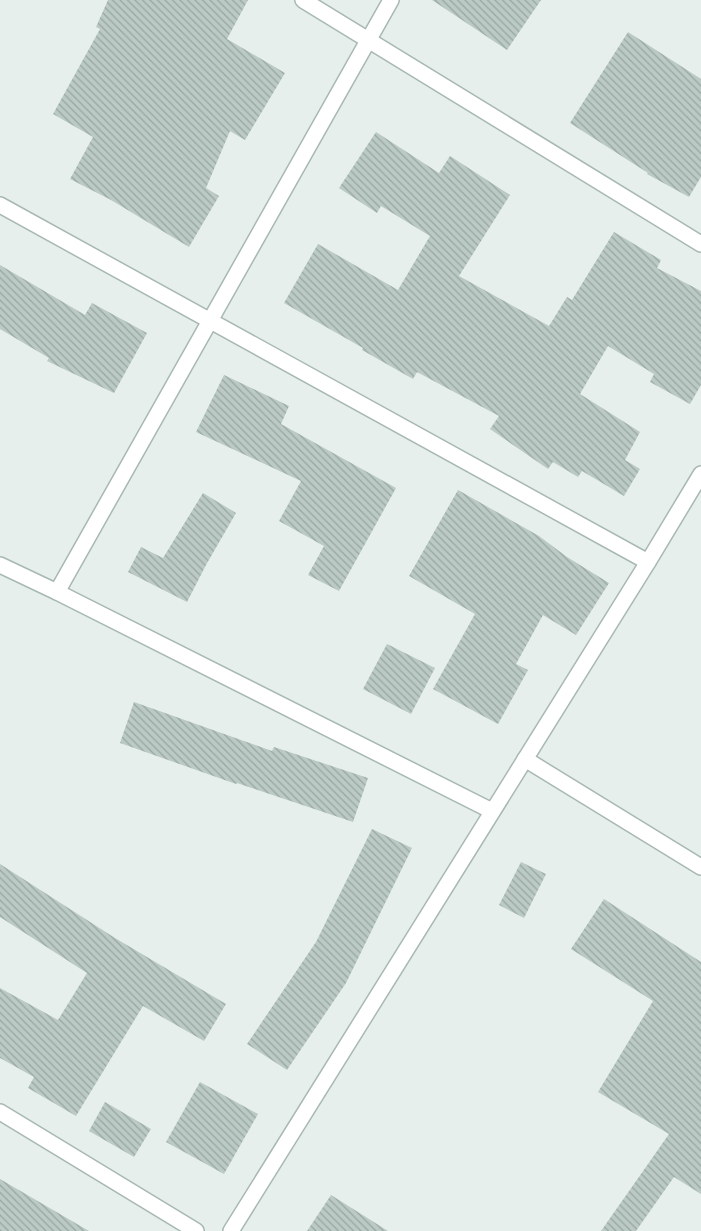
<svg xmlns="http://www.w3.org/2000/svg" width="701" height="1231" viewBox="0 0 701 1231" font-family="'Archivo Narrow',sans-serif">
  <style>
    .building { fill: url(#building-back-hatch) }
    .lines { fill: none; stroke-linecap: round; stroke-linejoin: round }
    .service-casing { stroke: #a8b8b2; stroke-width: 18 }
    .minor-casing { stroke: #a8b8b2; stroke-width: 18 }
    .service { stroke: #fff; stroke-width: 15 }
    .minor { stroke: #fff; stroke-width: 15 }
  </style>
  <defs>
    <pattern id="building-back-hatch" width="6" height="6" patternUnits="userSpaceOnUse" patternTransform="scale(1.25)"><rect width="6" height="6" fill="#bbcac4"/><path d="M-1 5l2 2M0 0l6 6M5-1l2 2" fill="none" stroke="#98a6a0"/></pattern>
  </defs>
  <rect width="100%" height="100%" fill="#e6efeb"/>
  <g class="building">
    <polygon points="108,0 248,0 227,39 285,73 245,140 230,131 206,188 219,196 189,247 111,200 70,179 93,137 53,114 100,29 96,27"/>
    <polygon points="432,0 541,0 507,50"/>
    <polygon points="628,32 701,79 701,177 689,197 647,174 648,173 570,123"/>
    <polygon points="376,132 439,173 450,156 510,195 459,276 549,326 567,297 572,300 614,232 661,260 657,268 701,291 701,385 690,404 650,382 654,374 608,346 580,394 640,432 625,460 640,469 624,496 582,471 578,477 553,462 548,469 490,429 499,416 417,372 413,379 362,350 363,348 284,303 318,244 398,290 430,236 381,206 377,213 339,188"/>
    <polygon points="0,265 85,315 92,303 147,333 114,393 47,361 49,358 0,329"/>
    <polygon points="224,375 289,406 281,424 396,488 339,591 308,575 324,546 279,521 301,481 196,432"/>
    <polygon points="458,490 539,536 567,557 609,583 576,635 543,615 516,664 528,670 498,724 433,689 475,614 409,576"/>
    <polygon points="203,493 236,513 206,565 187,602 128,572 141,547 163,558"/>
    <polygon points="387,644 435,668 411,714 363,689"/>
    <polygon points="134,702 272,751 274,747 368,778 353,822 237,783 236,784 120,743"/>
    <polygon points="372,829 412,848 346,983 287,1070 247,1044 316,942"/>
    <polygon points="521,862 546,874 524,918 499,905"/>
    <polygon points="0,864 115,938 226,1004 204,1041 143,1006 76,1116 28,1088 34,1077 0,1058 0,988 58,1020 87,973 0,917"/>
    <polygon points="604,899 701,962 701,1194 674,1177 636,1231 601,1231 669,1134 598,1092 653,1001 571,949"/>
    <polygon points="200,1082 258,1114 224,1174 166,1142"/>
    <polygon points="105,1102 151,1129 134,1157 89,1131"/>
    <polygon points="0,1179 89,1231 0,1231"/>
    <polygon points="331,1195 388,1231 307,1231"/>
  </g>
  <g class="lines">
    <defs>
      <polyline id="service" points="525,759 701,867"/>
      <g id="minor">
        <polyline points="303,0 701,244"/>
        <polyline points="0,205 648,562"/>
        <polyline points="0,565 57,592 492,811"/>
        <polyline points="57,592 391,0"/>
        <polyline points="0,1112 196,1231"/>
        <polyline points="231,1231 648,562 701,474"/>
      </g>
    </defs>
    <use href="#service" class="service-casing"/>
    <use href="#minor" class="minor-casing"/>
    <use href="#service" class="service"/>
    <use href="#minor" class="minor"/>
  </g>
</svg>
